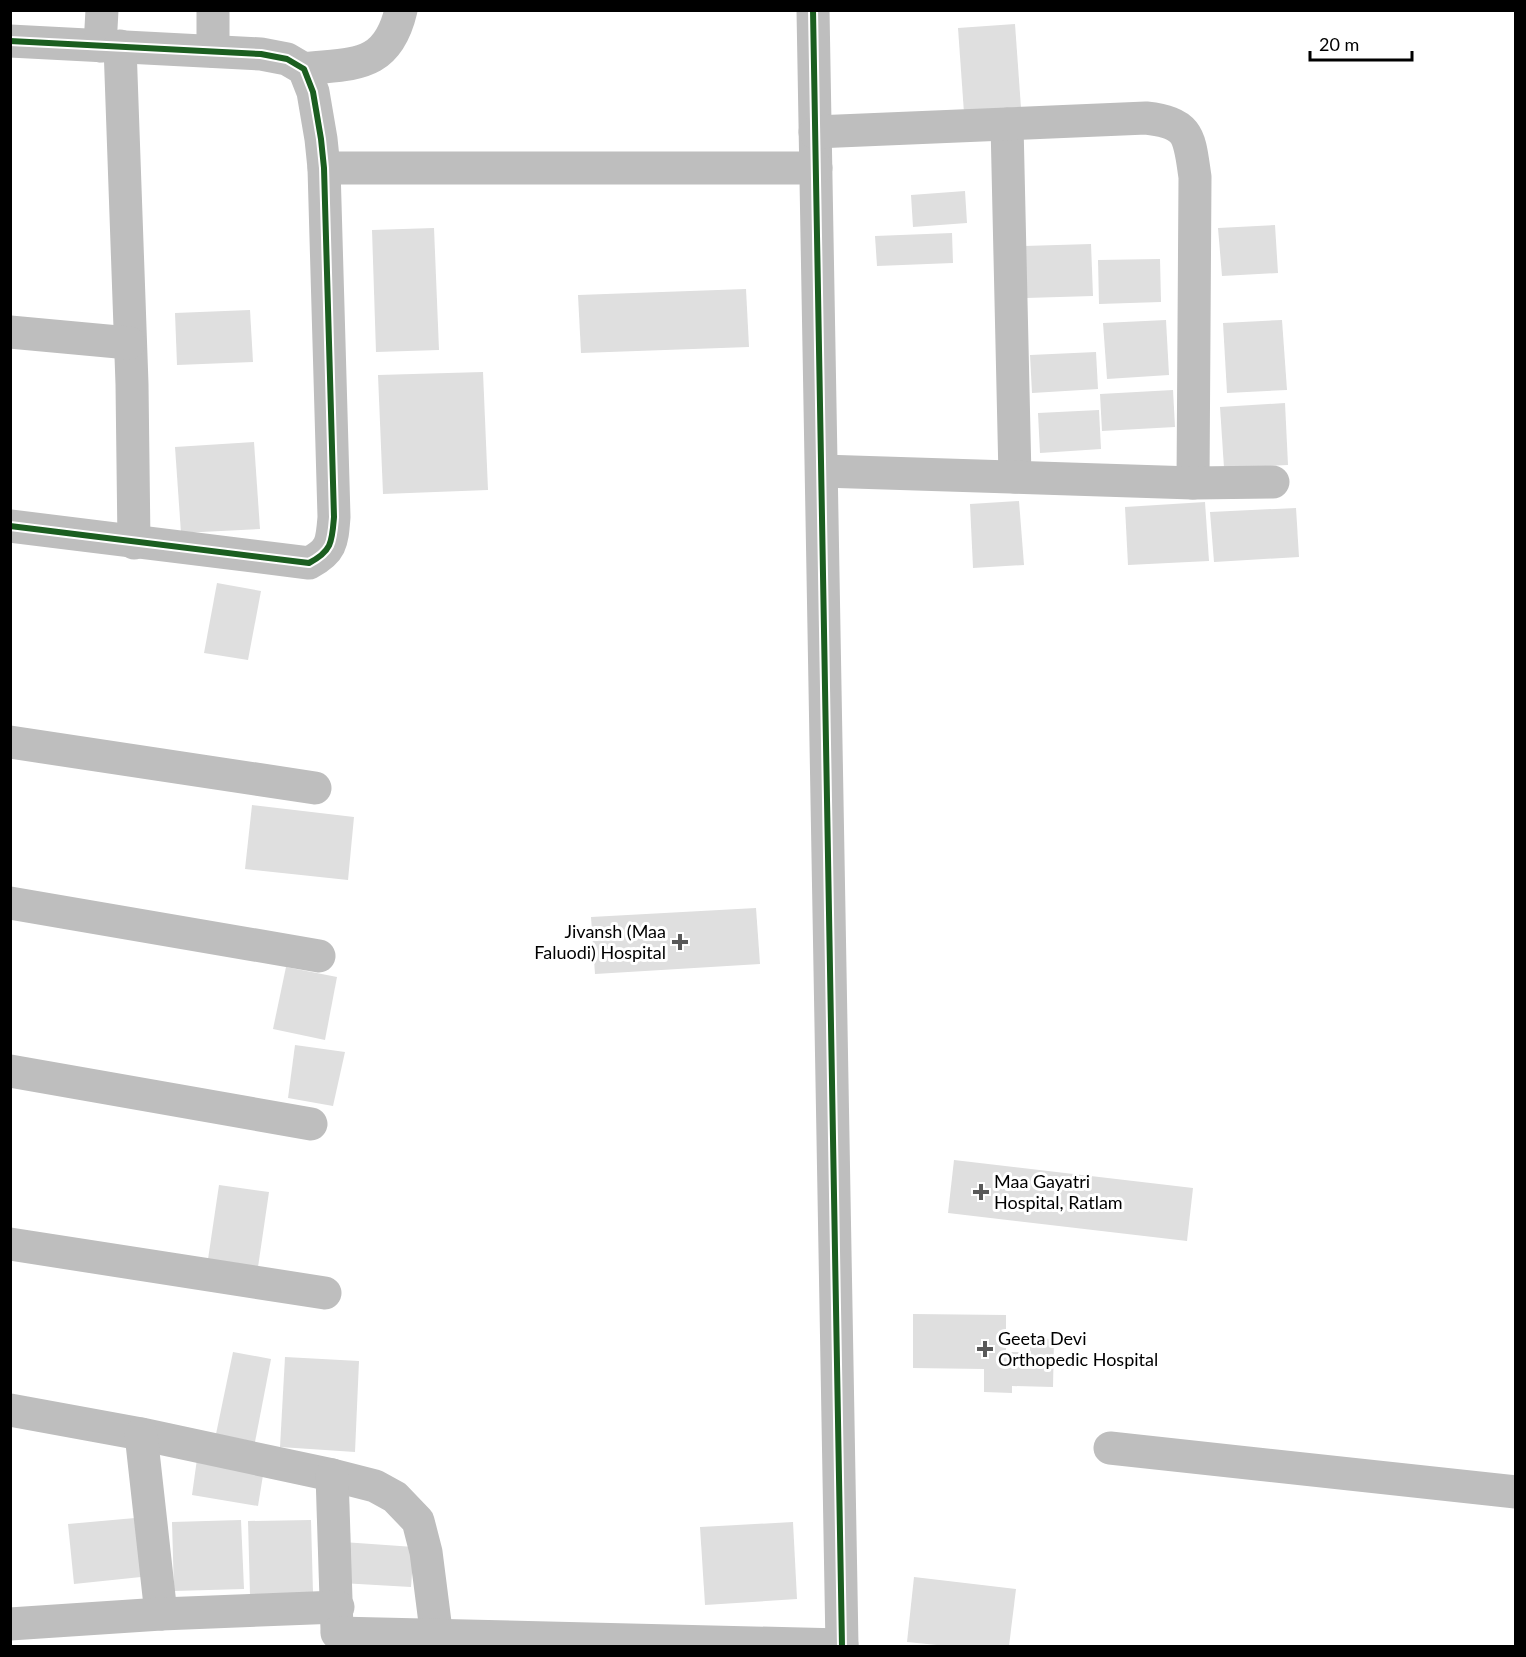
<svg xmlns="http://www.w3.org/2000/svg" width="1526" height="1657" viewBox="0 0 1526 1657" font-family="Lato,sans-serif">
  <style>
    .building { fill: #dfdfdf }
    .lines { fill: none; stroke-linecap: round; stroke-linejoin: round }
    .minor { stroke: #bebebe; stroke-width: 33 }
    .cycleway-casing { stroke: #fff; stroke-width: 10 }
    .cycleway { stroke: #1b5e20; stroke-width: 6 }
    .poi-dot { fill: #595959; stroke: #fff; stroke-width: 2 }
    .labels { text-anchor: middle; stroke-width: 6; stroke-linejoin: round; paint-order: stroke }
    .poi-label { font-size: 18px; fill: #000; stroke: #fff; text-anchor: start }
  </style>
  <rect width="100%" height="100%" fill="#fff"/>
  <g class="building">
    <polygon points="1015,24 1021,108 964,113 958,28"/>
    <polygon points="965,191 967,223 913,227 911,195"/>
    <polygon points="1275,225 1278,273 1222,276 1218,228"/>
    <polygon points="434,228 439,350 376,352 372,230"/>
    <polygon points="952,233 953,263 877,266 875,236"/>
    <polygon points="1091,244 1093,296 1026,298 1024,246"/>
    <polygon points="1160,259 1161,302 1099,304 1098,260"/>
    <polygon points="746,289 749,347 581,353 578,295"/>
    <polygon points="250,310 253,362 177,365 175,313"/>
    <polygon points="1166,320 1169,375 1107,379 1103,323"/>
    <polygon points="1282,320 1287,390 1227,393 1223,323"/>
    <polygon points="1096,352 1098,389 1032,393 1030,355"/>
    <polygon points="483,372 488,490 383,494 378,375"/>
    <polygon points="1173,390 1175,427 1102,431 1100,394"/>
    <polygon points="1285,403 1288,465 1224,468 1220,407"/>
    <polygon points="1099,410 1101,449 1040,453 1038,413"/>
    <polygon points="254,442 260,529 181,533 175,447"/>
    <polygon points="1019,501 1024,565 973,568 970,504"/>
    <polygon points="1205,502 1209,561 1128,565 1125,507"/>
    <polygon points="1296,508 1299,557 1214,562 1210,512"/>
    <polygon points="217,583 261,591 248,660 204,653"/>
    <polygon points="252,805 354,817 348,880 245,869"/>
    <polygon points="756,908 760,964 595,974 591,917"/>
    <polygon points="286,967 337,977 325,1040 273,1029"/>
    <polygon points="295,1045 345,1052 333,1106 288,1098"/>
    <polygon points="954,1160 1193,1188 1187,1241 948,1213"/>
    <polygon points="219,1185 269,1192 257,1274 207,1266"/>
    <polygon points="913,1314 1006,1315 1006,1352 1030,1352 1030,1338 1054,1339 1053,1387 1012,1386 1012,1393 984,1392 984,1369 913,1368"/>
    <polygon points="233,1352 271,1359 255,1442 216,1434"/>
    <polygon points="285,1357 359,1361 355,1452 280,1447"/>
    <polygon points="197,1459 264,1469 258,1506 192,1495"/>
    <polygon points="135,1518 141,1577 74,1584 68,1524"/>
    <polygon points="241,1520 244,1589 174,1591 172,1522"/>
    <polygon points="311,1520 313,1593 250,1594 248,1521"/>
    <polygon points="793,1522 797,1599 705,1605 700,1527"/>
    <polygon points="343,1542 414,1547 411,1587 341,1583"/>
    <polygon points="914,1577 1016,1589 1009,1646 947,1646 907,1642"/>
  </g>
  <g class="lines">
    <g class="minor">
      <polyline points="813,10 842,1646"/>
      <path d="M10,41L261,54L287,59L304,69L313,92L321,139L324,168L334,517C332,542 332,551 309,563L10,526"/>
      <polyline points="100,46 102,10"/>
      <polyline points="120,46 132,384 134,543"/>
      <polyline points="213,51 213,10"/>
      <path d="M304,69C354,63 387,69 401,10"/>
      <polyline points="1007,124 1015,477"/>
      <path d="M815,132L1146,118C1191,123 1189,137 1195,177L1193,483"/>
      <polyline points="324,168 816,168"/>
      <polyline points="10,332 129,343"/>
      <polyline points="822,471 1193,483 1273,482"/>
      <polyline points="10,742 315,788"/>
      <polyline points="10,903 319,956"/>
      <polyline points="10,1071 311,1124"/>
      <polyline points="10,1244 325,1293"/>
      <polyline points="10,1410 141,1434 332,1475 375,1486 395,1497 418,1521 426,1552 438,1646"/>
      <polyline points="141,1434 161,1614"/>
      <polyline points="1110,1448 1516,1492"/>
      <polyline points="332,1475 337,1630"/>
      <polyline points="10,1624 161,1614 338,1607"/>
      <polyline points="337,1633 842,1645"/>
    </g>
    <defs>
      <g id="cycleway">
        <polyline points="813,10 842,1646"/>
        <path d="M10,41L261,54L287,59L304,69L313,92L321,139L324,168L334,517C332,542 332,551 309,563L10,526"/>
      </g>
    </defs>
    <use href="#cycleway" class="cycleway-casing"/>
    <use href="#cycleway" class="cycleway"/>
  </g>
  <g class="poi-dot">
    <path d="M677 933h6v6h6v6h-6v6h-6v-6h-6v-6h6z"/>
    <path d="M978 1183h6v6h6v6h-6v6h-6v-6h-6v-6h6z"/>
    <path d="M982 1340h6v6h6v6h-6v6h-6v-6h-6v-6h6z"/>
  </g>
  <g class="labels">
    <g class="poi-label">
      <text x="666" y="938" text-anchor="end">Jivansh (Maa<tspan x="666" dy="21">Faluodi) Hospital</tspan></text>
      <text x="994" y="1188">Maa Gayatri<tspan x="994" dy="21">Hospital, Ratlam</tspan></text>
      <text x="998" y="1345">Geeta Devi<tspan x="998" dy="21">Orthopedic Hospital</tspan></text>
    </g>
  </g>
  <rect width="1526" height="1657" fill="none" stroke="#000000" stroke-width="24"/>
  <path d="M1310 51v9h102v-9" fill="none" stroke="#000000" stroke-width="3"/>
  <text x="1319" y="51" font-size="18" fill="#000000" stroke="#ffffff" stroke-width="4.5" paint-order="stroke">20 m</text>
</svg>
